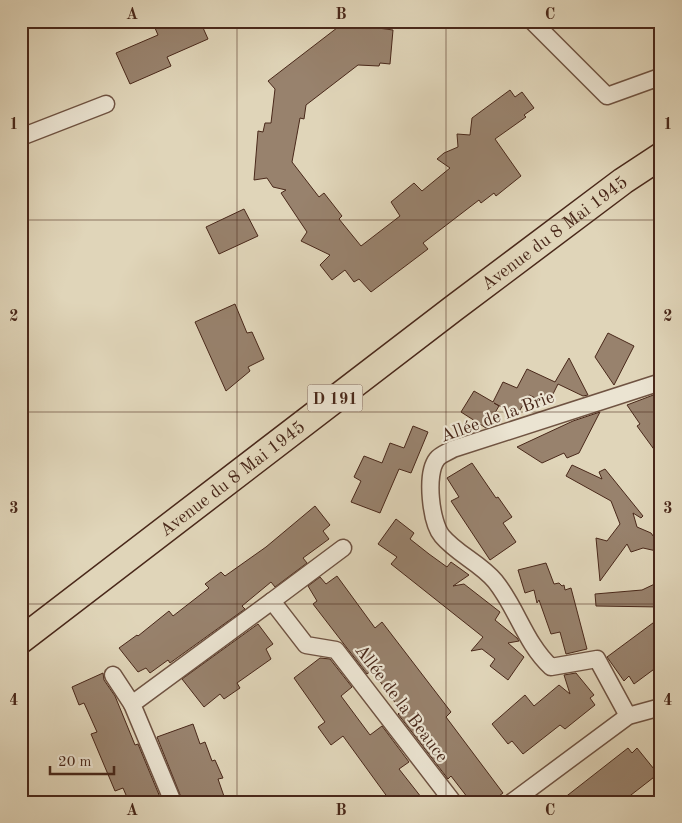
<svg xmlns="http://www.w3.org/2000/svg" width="682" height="823" viewBox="0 0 682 823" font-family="'Old Standard TT',serif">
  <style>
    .building { fill: #98826d; stroke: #49281a }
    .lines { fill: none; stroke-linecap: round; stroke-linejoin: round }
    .street-casing { stroke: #6f5342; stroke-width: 19 }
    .primary-casing { stroke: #49281a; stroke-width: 29 }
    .street { stroke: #ebe4d2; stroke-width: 16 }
    .primary { stroke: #e0d5b9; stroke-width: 26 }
    .grid { fill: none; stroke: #49281a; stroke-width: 1; stroke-opacity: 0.55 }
    .labels { text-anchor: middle; stroke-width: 4.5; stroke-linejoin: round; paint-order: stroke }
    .shield { fill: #ebe4d2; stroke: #7a6051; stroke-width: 1 }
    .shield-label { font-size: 16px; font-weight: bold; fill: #49281a }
    .street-label { font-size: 18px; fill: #49281a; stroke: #ebe4d2 }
    .neatline { fill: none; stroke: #49281a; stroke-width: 2 }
    .grid-label { font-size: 16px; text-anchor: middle; font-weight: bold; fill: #49281a }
  </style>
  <rect width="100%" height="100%" fill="#e0d5b9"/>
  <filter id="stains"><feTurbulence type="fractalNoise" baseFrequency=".004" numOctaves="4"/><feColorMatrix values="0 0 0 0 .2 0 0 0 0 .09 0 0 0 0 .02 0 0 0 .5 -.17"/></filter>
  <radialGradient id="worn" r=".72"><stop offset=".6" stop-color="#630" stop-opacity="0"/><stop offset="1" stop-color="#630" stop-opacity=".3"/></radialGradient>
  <g class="building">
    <polygon points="152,21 200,21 208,39 167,57 171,66 130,84 116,53 158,35"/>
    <polygon points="346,21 353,21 356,25 393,30 390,64 380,63 379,66 358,65 306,105 304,119 300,118 292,162 319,197 324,193 342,216 339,219 361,246 400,216 391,202 414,183 422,191 450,168 437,159 444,153 458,147 457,134 470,135 472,118 510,90 515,97 522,92 534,108 524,115 526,117 495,139 521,176 496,196 494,193 481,203 479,200 423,243 428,249 371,292 359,279 354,282 345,270 332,280 320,265 330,255 301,241 307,232 281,193 286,190 273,187 267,178 254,180 258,131 263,132 265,123 271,123 275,89 268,81"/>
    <polygon points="244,209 258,236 219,254 206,227"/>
    <polygon points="235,304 247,333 252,332 264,359 248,367 250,371 226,391 195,322"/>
    <polygon points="608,333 634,346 614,385 595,357"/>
    <polygon points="569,358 588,395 583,396 558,384 548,404 529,395 517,415 494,403 499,406 486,428 461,412 474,391 493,402 503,382 517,388 527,369 555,382"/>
    <polygon points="656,394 661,401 661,459 637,426 640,424 627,405"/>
    <polygon points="600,412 579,453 567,458 564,453 542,463 517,447 573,421"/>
    <polygon points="413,426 428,432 411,473 399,469 380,513 351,502 361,481 354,477 364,456 382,463 390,443 404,448"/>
    <polygon points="472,463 496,498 498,497 512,517 503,523 516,542 490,560 451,501 459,497 447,478"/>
    <polygon points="572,465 602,479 599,472 605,469 643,516 641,518 633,513 637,527 651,533 661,547 661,552 643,548 631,552 627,544 600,581 596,538 607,541 620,524 611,501 566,476"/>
    <polygon points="315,506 330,525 323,531 329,539 303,558 307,563 275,587 271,582 242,606 245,609 170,663 168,660 150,673 146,668 138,672 119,648 137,635 138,636 169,611 173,616 209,588 205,584 221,572 225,576 266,547"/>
    <polygon points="396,519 414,533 410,539 429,554 447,567 451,562 469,575 453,586 464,584 500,612 495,620 517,638 519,641 508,643 524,657 508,680 490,666 495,659 482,649 471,651 483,637 391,564 397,557 378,544"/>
    <polygon points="546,563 554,584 559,583 562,586 564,585 565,590 571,588 587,649 566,654 560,632 551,634 539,600 537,603 534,590 525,593 518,570"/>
    <polygon points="337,576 375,628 382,622 451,712 446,717 503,793 491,802 471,802 451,776 448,779 398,714 401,711 372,670 367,674 313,604 317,601 308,586 320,577 326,584"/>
    <polygon points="661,581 661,607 596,606 595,594 642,590"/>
    <polygon points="661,617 661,664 634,684 629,676 624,681 607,657"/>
    <polygon points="258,624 273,644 266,649 271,659 237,683 240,688 224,699 220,694 204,707 182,679"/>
    <polygon points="320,658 330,659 352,687 341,696 370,735 382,726 409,762 399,769 425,802 391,802 343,736 331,745 318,727 325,722 294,678"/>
    <polygon points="103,673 104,680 115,696 135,745 138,744 162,802 129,802 123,788 115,791 91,734 97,732 84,703 79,705 72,687"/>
    <polygon points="576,673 594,695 590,698 595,705 565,729 560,725 523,754 512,741 508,744 492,724 525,695 534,706 559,685 570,694 564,675"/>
    <polygon points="193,724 200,744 205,742 212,761 215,760 223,778 218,779 226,802 183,802 157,737"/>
    <polygon points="628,748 632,753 637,748 658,774 622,802 559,802"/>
  </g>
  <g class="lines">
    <defs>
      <g id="street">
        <polyline points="532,21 607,96 657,78 661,85"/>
        <polyline points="21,137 106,104"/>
        <polyline points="272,601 343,548"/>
        <polyline points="113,675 132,704"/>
        <path d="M628,716L597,659L551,667C525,643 517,608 495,581C480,563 457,554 442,536C431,523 425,474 437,459C440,455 448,452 453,449L661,382"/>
        <polyline points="173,802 132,704 272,601 306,645 336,650 453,802"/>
        <polyline points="512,802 628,716 661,707"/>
      </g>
      <g id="primary">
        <path id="s1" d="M21,640L454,308L623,181L661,156"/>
      </g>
    </defs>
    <use href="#street" class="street-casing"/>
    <use href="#primary" class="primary-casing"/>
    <use href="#street" class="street"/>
    <use href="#primary" class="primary"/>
  </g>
  <path class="grid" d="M237,21V802M446,21V802M21,220H661M21,412H661M21,604H661"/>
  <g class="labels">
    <rect class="shield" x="307.5" y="384.5" width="55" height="27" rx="4"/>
    <g class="shield-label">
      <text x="335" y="404">D 191</text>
    </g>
    <g class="street-label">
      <text dy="6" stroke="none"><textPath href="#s1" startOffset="671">Avenue du 8 Mai 1945</textPath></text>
      <text transform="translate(497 416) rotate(-20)" y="6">Allée de la Brie</text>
      <text dy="6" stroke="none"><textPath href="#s1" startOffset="266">Avenue du 8 Mai 1945</textPath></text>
      <text transform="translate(402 703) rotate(53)" y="6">Allée de la Beauce</text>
    </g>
  </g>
  <rect width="682" height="823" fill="none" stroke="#e0d5b9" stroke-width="55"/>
  <path d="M50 766v8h64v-8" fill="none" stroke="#49281a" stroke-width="2.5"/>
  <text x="58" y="766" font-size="15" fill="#49281a" stroke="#ebe4d2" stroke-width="4" paint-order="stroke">20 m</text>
  <rect x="28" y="28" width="626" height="768" class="neatline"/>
  <g class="grid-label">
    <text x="132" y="19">A</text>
    <text x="341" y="19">B</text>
    <text x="550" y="19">C</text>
    <text x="14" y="129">1</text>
    <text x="668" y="129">1</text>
    <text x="14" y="321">2</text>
    <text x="668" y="321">2</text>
    <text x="14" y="513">3</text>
    <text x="668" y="513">3</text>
    <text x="14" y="705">4</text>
    <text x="668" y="705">4</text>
    <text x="132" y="815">A</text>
    <text x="341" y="815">B</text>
    <text x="550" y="815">C</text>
  </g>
  <rect width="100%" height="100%" filter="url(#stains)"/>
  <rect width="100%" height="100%" fill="url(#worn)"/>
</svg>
